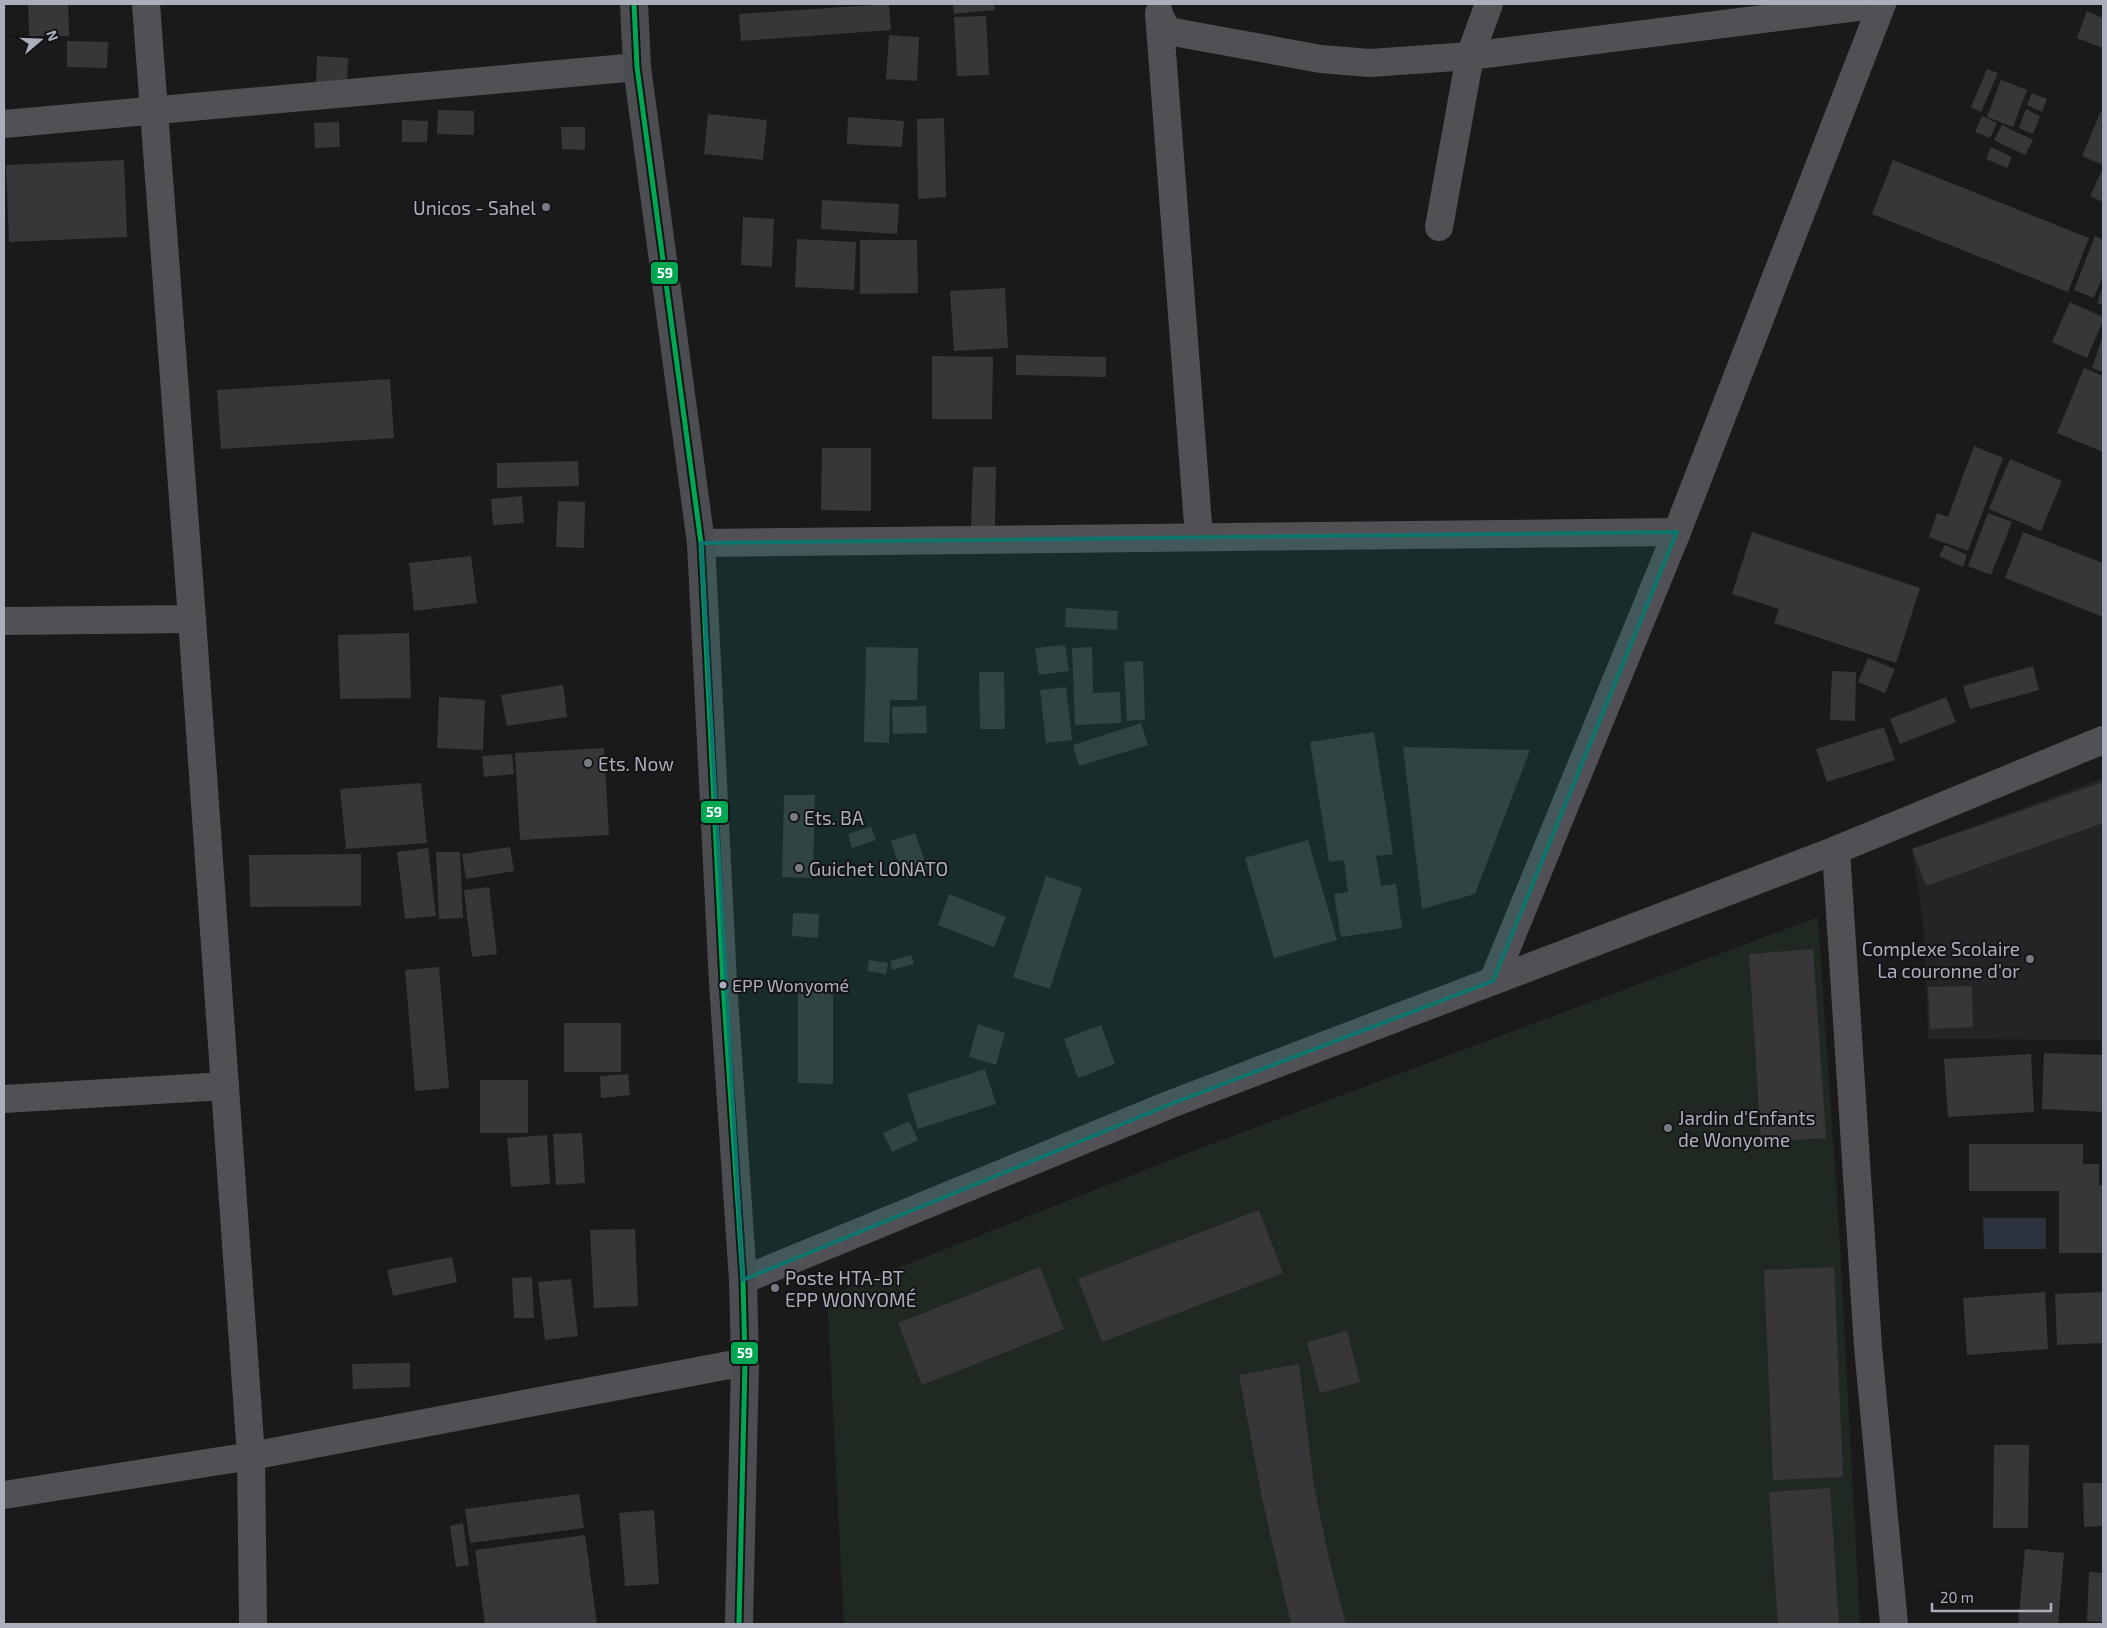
<svg xmlns="http://www.w3.org/2000/svg" width="2107" height="1628" viewBox="0 0 2107 1628" font-family="'Exo 2',sans-serif">
	<style>
		.built { fill: #242427 }
		.green { fill: #202822 }
		.water { fill: #2c333e }
		.building { fill: #373739 }
		.lines { fill: none; stroke-linecap: round; stroke-linejoin: round }
		.minor { stroke: #505055; stroke-width: 28 }
		.major { stroke: #4c4d51; stroke-width: 28 }
		.bus-1-casing { stroke: #141417; stroke-width: 9 }
		.bus-1 { stroke: #00a651; stroke-width: 5 }
		.marked { fill: #0f766e; fill-opacity: 0.2; stroke: #0f766e; stroke-width: 4; stroke-linejoin: round }
		.poi-dot { fill: #787a84; stroke: #141417; stroke-width: 2 }
		.bus-dot { fill: #abaebc; stroke: #141417; stroke-width: 2 }
		.labels { text-anchor: middle; dominant-baseline: central; stroke-width: 4; stroke-linejoin: round; paint-order: stroke }
		.bus-label { font-size: 18px; fill: #abaebc; stroke: #141417; text-anchor: start }
		.poi-label { font-size: 19px; fill: #abaebc; stroke: #141417; text-anchor: start }
		.line-badge { stroke: #141417; stroke-width: 2 }
		.badge-label { font-size: 14px; text-anchor: middle; font-weight: bold; fill: #fff }
	</style>
	<rect width="100%" height="100%" fill="#1a1a1b"/>
	<path class="built" d="M2103,778V1040L1928,1039L1924,930L1912,849Z"/>
	<path class="green" d="M1818,917L1839,1228L1860,1624H844L827,1296L1198,1149Z"/>
	<path class="water" d="M1983,1218H2046V1249H1984Z"/>
	<g class="building">
		<path d="M28,4H68L69,36H29Z"/>
		<path d="M889,4L891,30L741,41L739,14Z"/>
		<path d="M953,4H994L995,10L954,14Z"/>
		<path d="M2087,11L2103,18V48L2077,38Z"/>
		<path d="M986,16L989,75L957,76L954,17Z"/>
		<path d="M889,35L919,37L917,81L886,79Z"/>
		<path d="M67,41L108,42L107,68L67,67Z"/>
		<path d="M317,56L348,58L347,85L316,83Z"/>
		<path d="M1987,69L1998,73L1981,112L1971,107Z"/>
		<path d="M2001,80L2027,90L2013,127L1987,117Z"/>
		<path d="M2032,93L2047,99L2042,112L2027,105Z"/>
		<path d="M2026,109L2040,116L2033,134L2019,128Z"/>
		<path d="M438,110L474,111V135L437,134Z"/>
		<path d="M2101,111L2103,112V165L2082,156Z"/>
		<path d="M708,114L767,120L763,160L704,154Z"/>
		<path d="M1982,116L1997,123L1990,138L1975,132Z"/>
		<path d="M848,117L904,121L902,147L847,144Z"/>
		<path d="M944,118L946,197L918,199L917,119Z"/>
		<path d="M402,120L428,121L427,142H402Z"/>
		<path d="M339,122L340,147L315,148L314,123Z"/>
		<path d="M2002,125L2033,140L2025,155L1994,140Z"/>
		<path d="M561,127H585V150L562,149Z"/>
		<path d="M1991,147L2012,157L2007,168L1986,159Z"/>
		<path d="M124,160L127,237L9,242L6,165Z"/>
		<path d="M1893,160L2089,238L2068,292L1872,214Z"/>
		<path d="M2103,168V202L2090,196Z"/>
		<path d="M822,200L899,204L897,234L821,229Z"/>
		<path d="M743,217L774,219L772,267L741,265Z"/>
		<path d="M2095,236L2103,240V275L2094,298L2074,290Z"/>
		<path d="M797,239L856,242L854,290L795,287Z"/>
		<path d="M860,240H917L918,293L860,294Z"/>
		<path d="M2103,286V305L2097,303Z"/>
		<path d="M1005,288L1008,348L954,351L950,291Z"/>
		<path d="M2070,302L2103,317V321L2087,358L2052,342Z"/>
		<path d="M2103,335V372L2092,368Z"/>
		<path d="M1016,355L1106,357V377L1016,375Z"/>
		<path d="M932,356L993,357L992,419H932Z"/>
		<path d="M2084,368L2103,376V452L2057,433Z"/>
		<path d="M390,379L394,438L221,449L217,390Z"/>
		<path d="M1974,446L2003,458L1968,551L1929,537L1937,513L1948,517Z"/>
		<path d="M822,448H871V511L821,510Z"/>
		<path d="M2010,459L2062,481L2041,531L1989,509Z"/>
		<path d="M578,461L579,486L497,488V463Z"/>
		<path d="M973,467H996L995,528L971,527Z"/>
		<path d="M522,496L524,523L493,525L491,499Z"/>
		<path d="M558,501L585,502L584,548L556,547Z"/>
		<path d="M1988,513L2012,522L1991,575L1968,566Z"/>
		<path d="M1752,532L1920,588L1896,663L1774,623L1779,609L1732,594Z"/>
		<path d="M2023,532L2103,563V617L2005,578Z"/>
		<path d="M1945,545L1967,555L1963,567L1939,556Z"/>
		<path d="M471,556L477,603L414,611L409,563Z"/>
		<path d="M1066,608L1118,611L1117,630L1065,627Z"/>
		<path d="M409,633L411,698L340,699L338,635Z"/>
		<path d="M1065,645L1069,671L1039,675L1035,648Z"/>
		<path d="M866,647L918,648L917,700H890L889,743L864,742Z"/>
		<path d="M1092,647L1093,693L1120,692L1121,723L1075,725L1072,648Z"/>
		<path d="M1868,658L1895,669L1885,693L1858,682Z"/>
		<path d="M1143,661L1145,720L1127,721L1124,662Z"/>
		<path d="M2033,666L2039,690L1970,709L1963,686Z"/>
		<path d="M1832,671L1856,672L1855,721L1830,720Z"/>
		<path d="M979,672H1004L1005,729H980Z"/>
		<path d="M563,685L567,717L507,726L501,695Z"/>
		<path d="M1066,687L1072,740L1046,743L1040,690Z"/>
		<path d="M439,697L485,700L483,750L437,748Z"/>
		<path d="M1946,697L1956,722L1900,744L1890,719Z"/>
		<path d="M926,706L927,733L893,734L892,707Z"/>
		<path d="M1141,723L1148,745L1079,766L1073,745Z"/>
		<path d="M1884,727L1895,760L1827,782L1816,749Z"/>
		<path d="M1374,732L1393,854L1376,856L1381,886L1396,884L1402,928L1341,937L1334,894L1348,892L1344,860L1329,862L1310,742Z"/>
		<path d="M1403,747L1530,750L1475,894L1422,909Z"/>
		<path d="M604,748L609,835L520,840L515,753Z"/>
		<path d="M512,754L514,774L484,777L482,756Z"/>
		<path d="M2103,782V823L1926,886L1912,849Z"/>
		<path d="M421,783L427,843L346,849L340,789Z"/>
		<path d="M784,795H815L813,878L782,877Z"/>
		<path d="M871,826L876,840L852,848L848,834Z"/>
		<path d="M915,833L928,870L903,878L891,841Z"/>
		<path d="M1308,840L1337,940L1274,958L1245,858Z"/>
		<path d="M510,847L514,871L466,879L462,854Z"/>
		<path d="M428,848L436,916L405,919L397,852Z"/>
		<path d="M436,852H460L463,918L439,919Z"/>
		<path d="M361,854V906L250,907L249,855Z"/>
		<path d="M1046,876L1082,888L1050,989L1013,977Z"/>
		<path d="M489,887L497,954L472,957L464,890Z"/>
		<path d="M949,894L1006,917L994,947L938,925Z"/>
		<path d="M793,913L819,914L818,938L792,936Z"/>
		<path d="M1813,949L1826,1138L1761,1142L1749,954Z"/>
		<path d="M911,955L914,964L892,970L890,961Z"/>
		<path d="M869,960L888,963L886,974L867,971Z"/>
		<path d="M439,967L449,1088L415,1091L405,970Z"/>
		<path d="M798,986H833V1084L798,1083Z"/>
		<path d="M1972,986L1973,1027L1930,1029L1928,987Z"/>
		<rect x="564" y="1023" width="57" height="49"/>
		<path d="M978,1024L1005,1033L996,1065L969,1057Z"/>
		<path d="M1101,1025L1115,1064L1078,1078L1064,1039Z"/>
		<path d="M2044,1053L2103,1055V1112L2042,1109Z"/>
		<path d="M2031,1054L2034,1112L1948,1117L1944,1059Z"/>
		<path d="M985,1069L996,1104L918,1129L907,1094Z"/>
		<path d="M628,1074L630,1095L601,1098L600,1076Z"/>
		<rect x="480" y="1080" width="48" height="53"/>
		<path d="M909,1121L918,1140L892,1152L883,1133Z"/>
		<path d="M582,1133L585,1183L556,1185L553,1134Z"/>
		<path d="M547,1135L550,1184L511,1187L507,1138Z"/>
		<path d="M1969,1144H2083V1164H2099V1185H2103V1253H2059V1191H1969Z"/>
		<path d="M1259,1210L1283,1273L1102,1342L1078,1279Z"/>
		<path d="M635,1229L638,1306L594,1308L590,1230Z"/>
		<path d="M452,1257L457,1282L393,1296L387,1270Z"/>
		<path d="M1040,1267L1064,1329L922,1385L898,1323Z"/>
		<path d="M1834,1267L1843,1477L1773,1480L1764,1270Z"/>
		<path d="M532,1277L534,1318H514L512,1278Z"/>
		<path d="M571,1279L578,1336L545,1340L538,1282Z"/>
		<path d="M2045,1292L2048,1349L1967,1355L1963,1298Z"/>
		<path d="M2103,1292V1343L2057,1345L2055,1294Z"/>
		<path d="M1347,1331L1360,1382L1320,1393L1307,1342Z"/>
		<path d="M410,1363V1387L353,1389L352,1364Z"/>
		<path d="M1299,1364L1314,1486L1329,1559L1346,1624H1291L1262,1498L1239,1375Z"/>
		<path d="M1994,1445H2029L2028,1528H1993Z"/>
		<path d="M2083,1483H2103V1526L2084,1527Z"/>
		<path d="M1830,1488L1839,1624H1778L1769,1492Z"/>
		<path d="M579,1494L584,1528L470,1543L465,1509Z"/>
		<path d="M654,1510L659,1584L625,1586L619,1513Z"/>
		<path d="M463,1523L469,1565L456,1567L450,1526Z"/>
		<path d="M585,1535L597,1624H485L475,1550Z"/>
		<path d="M2025,1549L2064,1553L2058,1624H2018Z"/>
		<path d="M2089,1572L2103,1573V1622L2087,1621Z"/>
	</g>
	<g class="lines">
		<g class="minor">
			<path d="M146,4L192,619L251,1456L253,1624"/>
			<path d="M1159,13L1199,537"/>
			<path d="M1159,15L1168,31L1321,59L1370,63L1470,56L1881,4"/>
			<path d="M4,124L637,67"/>
			<path d="M1439,227L1470,56L1489,4"/>
			<path d="M701,543L1677,532"/>
			<path d="M4,621L192,619"/>
			<path d="M1836,850L1868,1347L1894,1624"/>
			<path d="M1493,981L1677,532L1882,4"/>
			<path d="M4,1099L225,1086"/>
			<path d="M743,1280L1171,1104L1836,850L2103,740"/>
			<path d="M4,1495L251,1456L745,1362"/>
		</g>
		<path class="major" d="M634,4L637,67L701,543L723,983L743,1280L745,1362L739,1624"/>
		<defs>
			<path id="bus-1" d="M634,4L637,67L701,543L723,983L743,1280L745,1362L739,1624"/>
		</defs>
		<use href="#bus-1" class="bus-1-casing"/>
		<use href="#bus-1" class="bus-1"/>
	</g>
	<path class="marked" d="M1677,532L1493,981L1171,1104L743,1280L701,543Z"/>
	<g class="poi-dot">
		<circle cx="546" cy="207" r="5"/>
		<circle cx="588" cy="763" r="5"/>
		<circle cx="794" cy="817" r="5"/>
		<circle cx="799" cy="868" r="5"/>
		<circle cx="2030" cy="959" r="5"/>
		<circle cx="1668" cy="1128" r="5"/>
		<circle cx="775" cy="1288" r="5"/>
	</g>
	<circle class="bus-dot" cx="723" cy="985" r="4.5"/>
	<g class="labels">
		<g class="bus-label">
			<text x="732" y="985">EPP Wonyomé</text>
		</g>
		<g class="poi-label">
			<text x="536" y="207" text-anchor="end">Unicos - Sahel</text>
			<text x="598" y="763">Ets. Now</text>
			<text x="804" y="817">Ets. BA</text>
			<text x="809" y="868">Guichet LONATO</text>
			<text x="2020" y="948" text-anchor="end">Complexe Scolaire<tspan x="2020" dy="22">La couronne d'or</tspan></text>
			<text x="1678" y="1117">Jardin d'Enfants<tspan x="1678" dy="22">de Wonyome</tspan></text>
			<text x="785" y="1277">Poste HTA-BT<tspan x="785" dy="22">EPP WONYOMÉ</tspan></text>
		</g>
	</g>
	<g class="line-badge">
		<rect x="650" y="261" width="29" height="24" rx="5" fill="#00a651"/>
		<rect x="700" y="800" width="29" height="24" rx="5" fill="#00a651"/>
		<rect x="730" y="1341" width="29" height="24" rx="5" fill="#00a651"/>
	</g>
	<g class="badge-label">
		<text x="665" y="278">59</text>
		<text x="714" y="817">59</text>
		<text x="745" y="1358">59</text>
	</g>
	<rect width="2107" height="1628" fill="none" stroke="#abaebc" stroke-width="10"/>
	<g transform="translate(40 40) rotate(71)" stroke="#141417" stroke-width="4" paint-order="stroke">
	<path d="M0-4L9 19L0 12L-9 19Z" fill="#abaebc"/>
	<text y="-8" font-size="14" font-weight="bold" text-anchor="middle" fill="#abaebc">N</text>
	</g>
	<path d="M1932 1603v8h119v-8" fill="none" stroke="#abaebc" stroke-width="2.5"/>
	<text x="1940" y="1603" font-size="15" fill="#abaebc" stroke="#141417" stroke-width="4" paint-order="stroke">20 m</text>
</svg>
